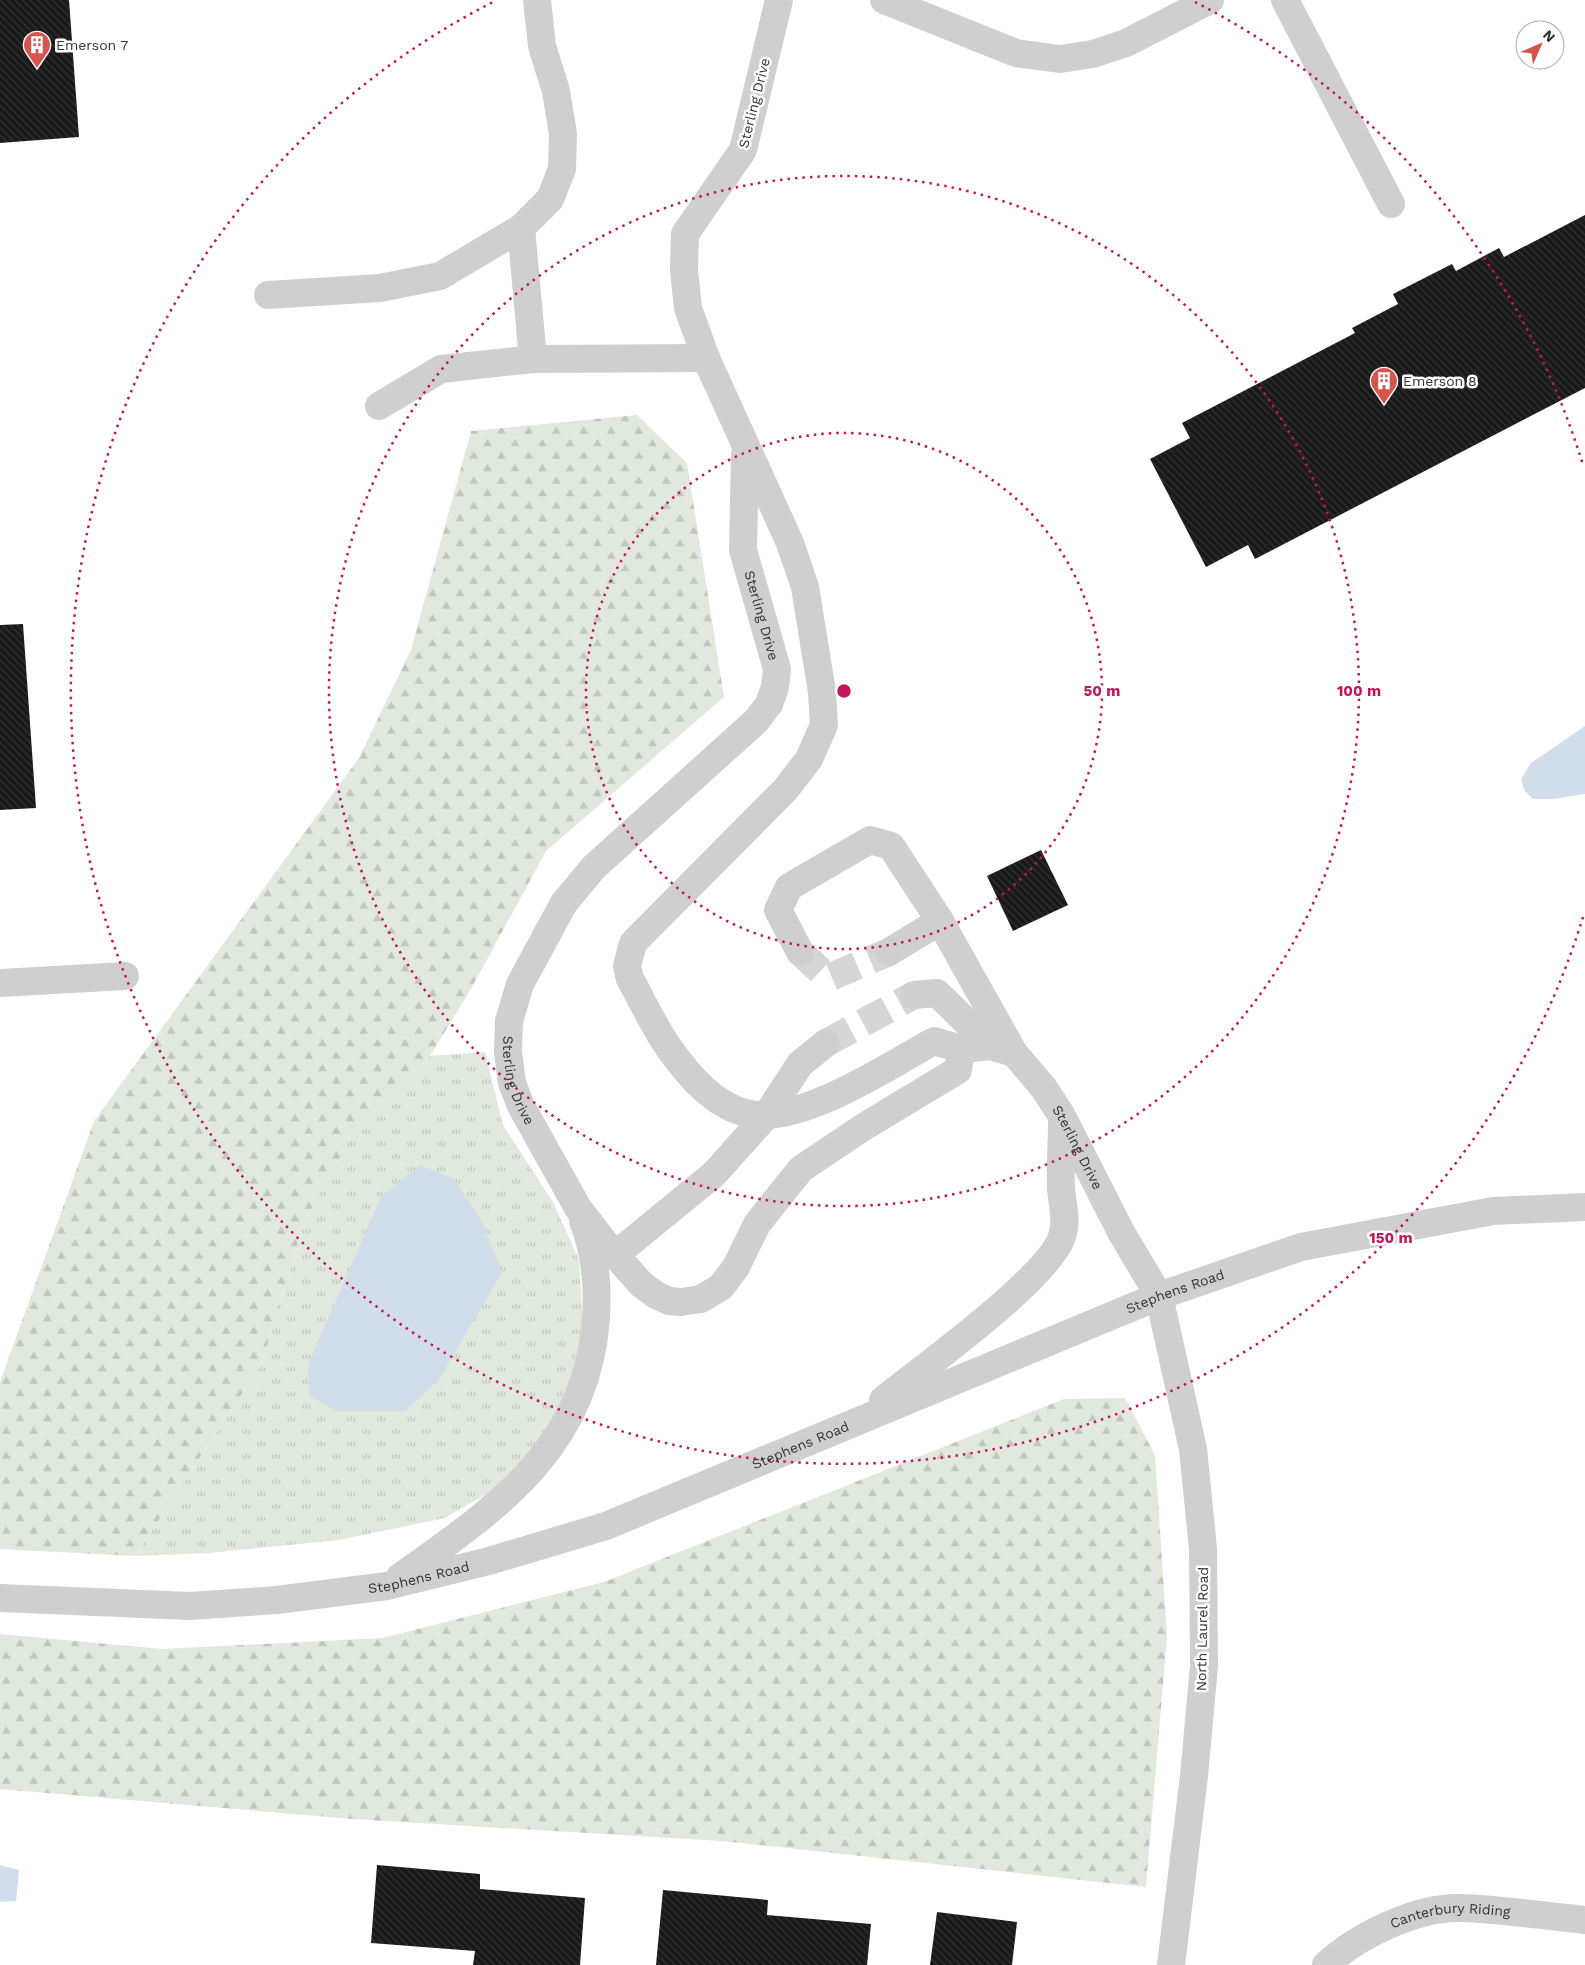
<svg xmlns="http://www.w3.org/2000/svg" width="1585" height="1965" viewBox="0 0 1585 1965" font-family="'Work Sans',sans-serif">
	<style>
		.grass { fill: url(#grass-tufts) }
		.forest { fill: url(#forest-firs) }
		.water { fill: #d1ddea }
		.building { fill: url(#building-back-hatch) }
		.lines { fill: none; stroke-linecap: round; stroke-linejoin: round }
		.minor-tunnel { stroke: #d6d6d6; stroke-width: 28; stroke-dasharray: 28 14; stroke-linecap: butt }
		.minor { stroke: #cfcfcf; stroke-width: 28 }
		.ring { fill: none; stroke: #c2185b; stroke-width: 2.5; stroke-dasharray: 2.5 5 }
		.labels { text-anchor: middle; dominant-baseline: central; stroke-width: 5; stroke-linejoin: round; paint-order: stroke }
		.poi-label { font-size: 14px; fill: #323232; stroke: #fff; text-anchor: start }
		.street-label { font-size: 14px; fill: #323232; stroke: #fff }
		.centre { fill: #c2185b; stroke: #fff; stroke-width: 2.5 }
		.ring-label { font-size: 15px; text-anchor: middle; font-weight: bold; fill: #c2185b; stroke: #fff; stroke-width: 5; stroke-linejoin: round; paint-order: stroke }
	</style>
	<defs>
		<pattern id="grass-tufts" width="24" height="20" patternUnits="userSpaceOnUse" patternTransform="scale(1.25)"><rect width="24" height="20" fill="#e1e8dd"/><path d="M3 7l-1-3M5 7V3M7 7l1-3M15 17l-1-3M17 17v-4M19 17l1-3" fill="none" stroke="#c2c7be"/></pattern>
		<pattern id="forest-firs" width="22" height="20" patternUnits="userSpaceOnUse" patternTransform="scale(1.25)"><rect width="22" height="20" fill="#e1e8dd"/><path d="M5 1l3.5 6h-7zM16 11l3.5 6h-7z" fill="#c2c7be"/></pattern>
		<pattern id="building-back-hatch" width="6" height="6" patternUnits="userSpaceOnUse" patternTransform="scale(1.25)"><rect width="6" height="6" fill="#191919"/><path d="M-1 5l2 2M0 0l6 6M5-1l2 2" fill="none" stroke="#323232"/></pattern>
	</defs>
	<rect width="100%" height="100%" fill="#fff"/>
	<path class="grass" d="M485,1052L503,1125L553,1202L579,1260L583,1323L570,1387L541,1440L492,1491L445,1518L339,1540L209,1553L135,1556L262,1363L305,1221L351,1135L430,1056Z"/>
	<g class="forest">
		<path d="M637,415L687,463L724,697L546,851L471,989L430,1056L351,1135L305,1221L262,1363L135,1556L0,1549V1382L94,1121L359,758L411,650L471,431Z"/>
		<path d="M1125,1398L1155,1455L1167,1636L1146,1887L722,1841L352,1819L0,1789V1634L162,1649L382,1638L604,1582L1064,1399Z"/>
	</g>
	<g class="water">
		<path d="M1585,726V794L1554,799H1533L1524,790L1521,779L1531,763Z"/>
		<path d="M420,1165L454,1179L481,1220L502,1272L438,1381L405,1411H337L309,1395L308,1365L381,1197Z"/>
		<path d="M0,1865L19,1870L16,1901L0,1902Z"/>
	</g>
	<g class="building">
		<path d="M0,0H69L79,137L0,143Z"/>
		<path d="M1585,215V388L1255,559L1248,545L1206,567L1150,459L1190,438L1182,423L1355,333L1352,328L1398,304L1393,294L1452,264L1456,271L1499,248L1504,257Z"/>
		<path d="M23,624L36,808L0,810V625Z"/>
		<path d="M1041,850L1068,905L1013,931L987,876Z"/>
		<path d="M377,1865L480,1874V1889L585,1898L580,1965H473L475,1951L371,1943Z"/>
		<path d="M663,1890L768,1900L767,1915L871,1924L867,1965H656Z"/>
		<path d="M937,1912L1017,1922L1012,1965H930Z"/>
	</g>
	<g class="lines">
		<g class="minor-tunnel">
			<path d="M800,952L828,978L889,952"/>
			<path d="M826,1043L914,995"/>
		</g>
		<g class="minor">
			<path id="s1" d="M779,0L743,150L685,234L684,271L688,308L706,358L790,543L805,587L822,692L824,725L809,759L785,790L633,943L627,966L630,979C643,1002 655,1029 671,1051C690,1077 714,1105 746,1113C798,1127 888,1066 934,1041L961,1049L991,1046L1014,1053L1043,1087L1062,1116L1121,1232L1159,1296L1193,1449L1203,1549L1204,1666L1194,1776L1171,1965"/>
			<path d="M884,0L1016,53L1060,59L1093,54L1126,43L1210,0"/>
			<path d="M1285,0L1391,204"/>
			<path d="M521,228L533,359"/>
			<path d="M268,295L380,288L440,276L521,228L550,199L562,169L563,134L556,91L542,46L537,0"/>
			<path d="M379,406L441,369L533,359L706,358"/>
			<path id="s2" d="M745,454L743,550L777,669L775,687L769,704L756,721L594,867L564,903L520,984L509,1021L508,1052L512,1083L521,1106L578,1208L605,1243L641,1284L656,1295L669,1301L681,1302L701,1299L721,1287L736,1267L757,1224L801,1169L862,1128L958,1070L961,1049"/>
			<path d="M940,921L1014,1053"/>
			<path d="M800,952L778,910L789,887L870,840L891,846L940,921L889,952"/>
			<path d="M0,983L125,976"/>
			<path d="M914,995L937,993L991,1046"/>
			<path d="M615,1255L714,1174L766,1116L800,1064L826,1043"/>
			<path d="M883,1400C920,1370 1055,1274 1063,1233C1067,1218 1062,1204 1061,1188C1060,1166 1062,1144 1062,1123"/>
			<path d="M400,1577C497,1508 587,1448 596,1318C598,1286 595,1251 583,1221"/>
			<path id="s3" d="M0,1598L190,1606L277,1600L387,1586L489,1561L606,1526L1159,1296L1301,1247L1493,1211L1585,1207"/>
			<path id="s4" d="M1326,1965C1357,1936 1416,1907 1460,1908C1501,1909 1544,1916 1585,1920"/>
		</g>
	</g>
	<g class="ring">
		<circle cx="844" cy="691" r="258"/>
		<circle cx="844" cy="691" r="515"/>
		<path d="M1583 917A773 773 0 1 1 493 2M1195 2A773 773 0 0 1 1583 465"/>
	</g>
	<defs>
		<symbol id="building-pin" viewBox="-11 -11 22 30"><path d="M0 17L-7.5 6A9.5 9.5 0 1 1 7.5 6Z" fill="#d3554b" stroke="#fff"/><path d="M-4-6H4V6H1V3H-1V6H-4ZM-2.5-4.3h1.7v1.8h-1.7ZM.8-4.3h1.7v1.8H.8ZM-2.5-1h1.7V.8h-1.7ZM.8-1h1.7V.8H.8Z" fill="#fff"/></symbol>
	</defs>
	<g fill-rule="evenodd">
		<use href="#building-pin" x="21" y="29" width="32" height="43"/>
		<use href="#building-pin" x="1368" y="365" width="32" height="43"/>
	</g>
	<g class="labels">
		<g class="poi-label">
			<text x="56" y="45">Emerson 7</text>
			<text x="1403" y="381">Emerson 8</text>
		</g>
		<g class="street-label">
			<text transform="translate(754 103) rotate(-76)">Sterling Drive</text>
			<text stroke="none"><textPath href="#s2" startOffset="164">Sterling Drive</textPath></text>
			<text stroke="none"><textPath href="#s2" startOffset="734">Sterling Drive</textPath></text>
			<text stroke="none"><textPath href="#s1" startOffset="1686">Sterling Drive</textPath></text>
			<text stroke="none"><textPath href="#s3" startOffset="1231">Stephens Road</textPath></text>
			<text stroke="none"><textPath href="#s3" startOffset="826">Stephens Road</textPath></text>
			<text stroke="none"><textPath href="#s3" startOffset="421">Stephens Road</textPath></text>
			<text transform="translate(1202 1629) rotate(-89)">North Laurel Road</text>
			<text stroke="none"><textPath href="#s4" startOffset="138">Canterbury Riding</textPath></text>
		</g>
	</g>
	<circle cx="844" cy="691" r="8" class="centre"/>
	<g class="ring-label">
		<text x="1102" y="696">50 m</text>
		<text x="1359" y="696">100 m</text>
		<text x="1391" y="1243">150 m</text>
	</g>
	<g transform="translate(1540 45) rotate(45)"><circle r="24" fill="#ffffff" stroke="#adadad"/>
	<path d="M0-4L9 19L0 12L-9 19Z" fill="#d3554b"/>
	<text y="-8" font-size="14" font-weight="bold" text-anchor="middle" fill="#323232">N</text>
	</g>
</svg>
